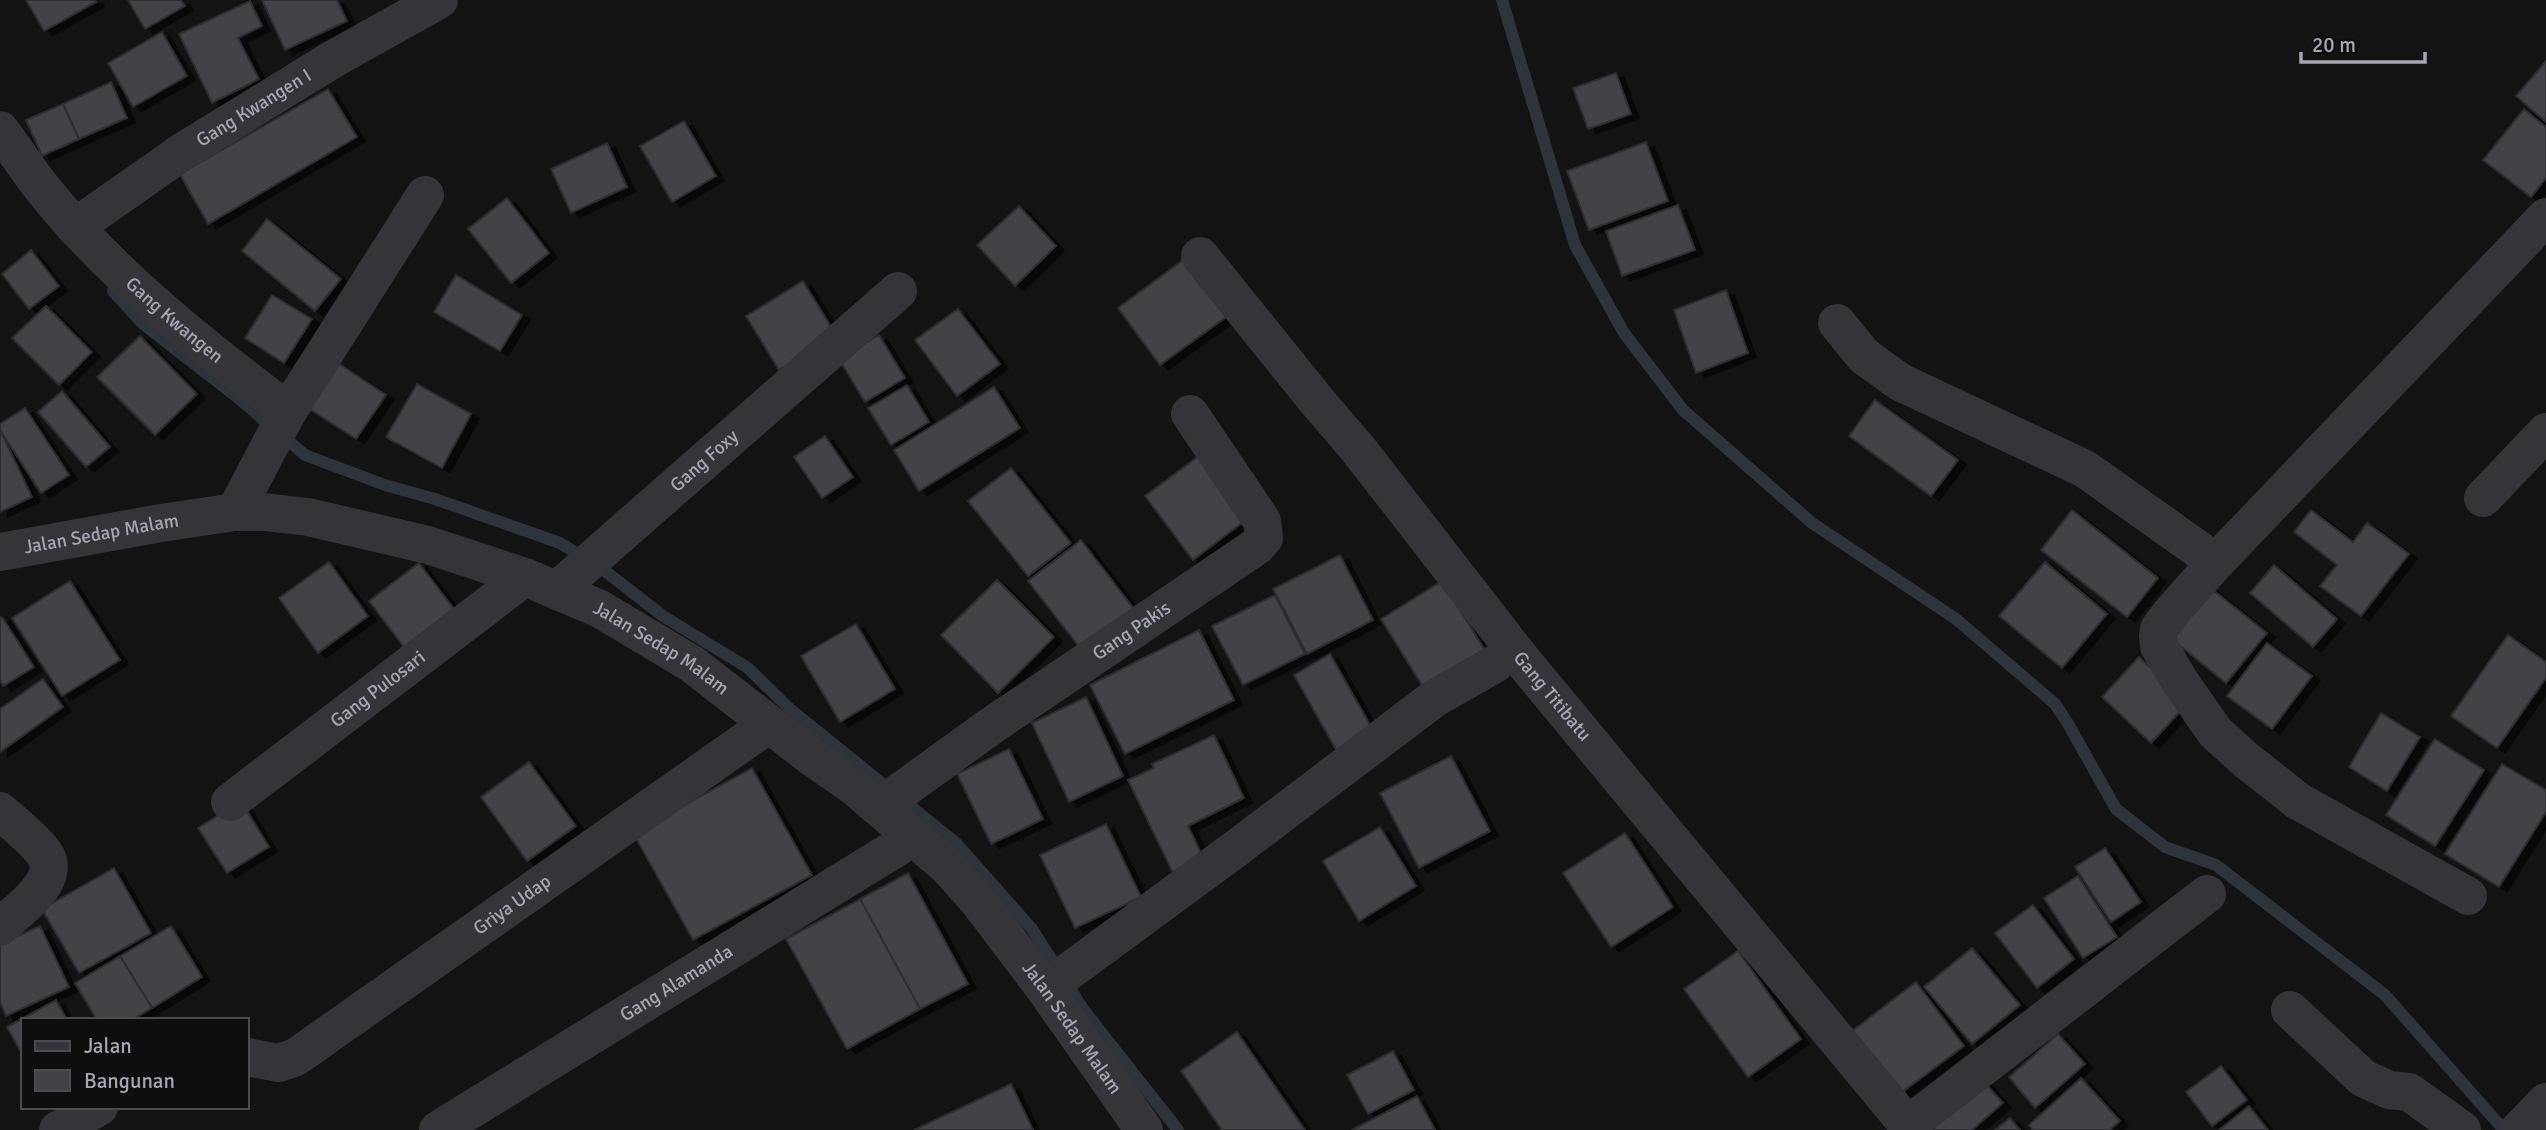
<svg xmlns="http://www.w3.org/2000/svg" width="2546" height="1130" viewBox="0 0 2546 1130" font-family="Signika,sans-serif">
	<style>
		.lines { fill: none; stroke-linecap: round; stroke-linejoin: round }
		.stream { stroke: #2d343c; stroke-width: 12 }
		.building { fill: #424347; stroke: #2d2d30; stroke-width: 2; filter: url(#shadow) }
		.minor { stroke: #343439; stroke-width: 38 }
		.labels { text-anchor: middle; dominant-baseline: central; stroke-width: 7; stroke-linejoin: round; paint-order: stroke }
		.street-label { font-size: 19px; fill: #a5a8b4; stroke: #0e0e0f }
	</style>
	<defs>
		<filter id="shadow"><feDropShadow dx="8" dy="4.5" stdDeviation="0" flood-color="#0009"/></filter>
	</defs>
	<rect width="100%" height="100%" fill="#131314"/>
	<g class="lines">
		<g class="stream">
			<path d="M1502,0L1575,245L1624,333L1683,410L1812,523L1956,619L2040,691L2055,704L2067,722L2116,809L2165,847L2216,865L2385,995L2504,1130"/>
			<path d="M113,291L142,323L237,397L305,455L385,485L435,499L560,543L605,571L663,616L748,668L791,710L956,843L1032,929L1083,1009L1178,1130"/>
		</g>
	</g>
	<g class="building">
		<path d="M26,0H95L96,2L44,31Z"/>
		<path d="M128,0H181L185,6L145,29Z"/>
		<path d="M262,0H337L347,21L285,50Z"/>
		<path d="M250,1L262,26L238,38L259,79L212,103L179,34Z"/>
		<path d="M162,32L187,76L133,107L108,63Z"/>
		<path d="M2546,61V122L2516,96Z"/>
		<path d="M1616,73L1631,114L1588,129L1573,88Z"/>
		<path d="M111,82L127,118L79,139L63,104Z"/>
		<path d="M328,89L357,137L208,224L180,174Z"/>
		<path d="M63,104L79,139L42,156L26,120Z"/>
		<path d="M2524,109L2546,127V178L2531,197L2483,160Z"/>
		<path d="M684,121L716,176L672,202L640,146Z"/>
		<path d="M1646,142L1668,201L1589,230L1567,171Z"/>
		<path d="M607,143L627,187L571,213L551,169Z"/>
		<path d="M507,198L549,253L511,283L468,229Z"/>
		<path d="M1678,205L1695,250L1622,276L1606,231Z"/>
		<path d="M1019,206L1056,246L1015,286L977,245Z"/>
		<path d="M267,219L341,279L315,311L242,251Z"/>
		<path d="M31,250L59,286L29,309L2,274Z"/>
		<path d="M1186,258L1229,315L1160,365L1118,308Z"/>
		<path d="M456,275L522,315L500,351L434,312Z"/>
		<path d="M803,281L836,335L779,370L746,316Z"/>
		<path d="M1726,290L1748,353L1696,373L1674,310Z"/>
		<path d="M272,295L312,319L284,363L245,338Z"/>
		<path d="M46,306L92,352L59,385L12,338Z"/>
		<path d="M958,309L1000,364L957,396L915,340Z"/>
		<path d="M879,335L905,378L865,402L839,359Z"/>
		<path d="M140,336L197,394L155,435L97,377Z"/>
		<path d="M338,363L386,395L356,439L308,408Z"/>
		<path d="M417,384L471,414L442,468L386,437Z"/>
		<path d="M907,385L929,422L891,445L868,408Z"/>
		<path d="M994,387L1020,428L919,491L894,450Z"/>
		<path d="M62,391L110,447L86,467L38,412Z"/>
		<path d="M1875,400L1958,460L1931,496L1849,436Z"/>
		<path d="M25,408L69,475L41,493L0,430V424Z"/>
		<path d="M1,432L32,497L0,512V433Z"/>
		<path d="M825,436L853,477L822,498L794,457Z"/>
		<path d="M1199,456L1247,519L1193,560L1145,496Z"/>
		<path d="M1011,468L1071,543L1028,576L968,501Z"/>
		<path d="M2072,510L2158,578L2127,617L2041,550Z"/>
		<path d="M2311,510L2353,542L2367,523L2409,554L2361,616L2320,586L2337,565L2294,532Z"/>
		<path d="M1081,540L1134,609L1081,649L1028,581Z"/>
		<path d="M1340,555L1373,620L1307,654L1273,589Z"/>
		<path d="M329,562L368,616L318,653L279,598Z"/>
		<path d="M2045,562L2107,614L2062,668L1999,616Z"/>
		<path d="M419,563L454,609L404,647L369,601Z"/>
		<path d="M2274,565L2337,619L2313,647L2250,593Z"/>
		<path d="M997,580L1054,637L998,693L941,635Z"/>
		<path d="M70,581L120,660L62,696L12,618Z"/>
		<path d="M1442,581L1486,652L1425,690L1381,619Z"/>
		<path d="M2208,586L2267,633L2226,683L2167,635Z"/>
		<path d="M1275,595L1305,654L1243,685L1212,626Z"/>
		<path d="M2,617L34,667L3,686L0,680V618Z"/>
		<path d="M856,624L895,689L840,722L801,656Z"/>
		<path d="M1199,630L1234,700L1125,754L1090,685Z"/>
		<path d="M2508,635L2546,662V678L2497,748L2451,716Z"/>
		<path d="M2267,643L2312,676L2272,729L2227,696Z"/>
		<path d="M1330,654L1374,732L1338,753L1294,675Z"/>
		<path d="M2139,657L2188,703L2151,743L2102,697Z"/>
		<path d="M43,679L63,707L0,752V709Z"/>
		<path d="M1086,697L1123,776L1069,802L1032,723Z"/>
		<path d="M2381,713L2420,737L2387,791L2349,767Z"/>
		<path d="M1214,735L1244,798L1188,826L1204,859L1173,873L1128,780L1154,768L1152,764Z"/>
		<path d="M2435,739L2484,770L2435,846L2386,815Z"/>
		<path d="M1009,749L1043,819L991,844L957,774Z"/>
		<path d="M1451,756L1490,831L1419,868L1380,793Z"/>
		<path d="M529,762L576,826L527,861L481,797Z"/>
		<path d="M2502,764L2546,790V812L2499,887L2445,854Z"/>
		<path d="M752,768L812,875L693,940L633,833Z"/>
		<path d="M241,801L269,847L227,873L198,828Z"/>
		<path d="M1106,824L1141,897L1075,928L1040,855Z"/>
		<path d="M1380,827L1416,886L1359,921L1323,861Z"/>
		<path d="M1625,833L1673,907L1611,947L1563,873Z"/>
		<path d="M2105,848L2141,902L2111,922L2075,867Z"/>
		<path d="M114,868L151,933L79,973L42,909Z"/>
		<path d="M908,873L968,984L920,1009L860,899Z"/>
		<path d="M2078,876L2117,937L2083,958L2044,898Z"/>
		<path d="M860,899L920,1009L847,1049L786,939Z"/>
		<path d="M2033,905L2074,959L2037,988L1995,933Z"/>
		<path d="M40,926L69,987L6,1016L0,1002V944Z"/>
		<path d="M171,926L202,977L152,1008L120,956Z"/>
		<path d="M1972,948L2020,1005L1972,1044L1924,987Z"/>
		<path d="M1738,951L1801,1039L1748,1077L1684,989Z"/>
		<path d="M120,956L152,1008L132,1020H97L75,983Z"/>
		<path d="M1916,982L1964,1046L1898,1095L1851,1032Z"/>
		<path d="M56,1000L67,1020H23V1056L7,1027Z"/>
		<path d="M1237,1032L1305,1130H1222L1181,1071Z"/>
		<path d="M2058,1034L2085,1064L2035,1108L2009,1077Z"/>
		<path d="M1393,1051L1414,1090L1368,1114L1347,1075Z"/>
		<path d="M2221,1066L2247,1100L2212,1126L2186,1092Z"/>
		<path d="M1977,1074L2003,1103L1972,1130H1935L1926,1119Z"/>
		<path d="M2081,1078L2120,1121L2110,1130H2033L2029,1125Z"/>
		<path d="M1011,1084L1033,1130H914Z"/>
		<path d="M1417,1096L1435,1130H1352Z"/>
		<path d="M2249,1106L2268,1130H2219Z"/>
		<path d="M2010,1118L2020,1130H1995Z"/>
	</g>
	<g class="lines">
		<g class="minor">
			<path id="s1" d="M0,130C16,151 30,174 47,194C112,275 205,349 288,411"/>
			<path id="s2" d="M75,227L182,152L335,58L439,0"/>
			<path id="s3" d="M1200,256L1316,400L1358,449L1522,660L1912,1130"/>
			<path d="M1837,323L1864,356L1900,382L2085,469L2216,562"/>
			<path d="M2483,498L2546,432"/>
			<path d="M235,512L288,411L425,195"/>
			<path id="s4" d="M0,552L161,523L235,512H265L308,517L428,545L525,577L600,609L692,664L809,755L856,788L947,866L979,902L1045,989L1144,1130"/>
			<path id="s5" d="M557,590L898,291"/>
			<path id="s6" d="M230,802L525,577"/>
			<path id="s7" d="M879,807L991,726L1257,546L1264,538L1262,521L1190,414"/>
			<path d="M0,811C14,824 33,838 44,853C64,880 17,911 0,927"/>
			<path d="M2468,896L2298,801L2246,760L2215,732L2179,680L2159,646L2158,636L2159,629L2170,614L2216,562L2546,217"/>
			<path d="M1045,989L1234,850L1435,698L1495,664"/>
			<path d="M2290,1010L2363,1078L2389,1090L2409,1092L2462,1130"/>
			<path id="s8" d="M247,1057L279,1063L296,1057L769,724"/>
			<path d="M1908,1125L2207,894"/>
			<path d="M58,1130L99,1107"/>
			<path id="s9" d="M438,1130L914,837"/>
			<path d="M2519,1130L2546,1102"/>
		</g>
	</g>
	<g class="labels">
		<g class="street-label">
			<text stroke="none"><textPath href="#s2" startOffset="215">Gang Kwangen I</textPath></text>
			<text stroke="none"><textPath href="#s1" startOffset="259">Gang Kwangen</textPath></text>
			<text stroke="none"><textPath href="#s5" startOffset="196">Gang Foxy</textPath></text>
			<text stroke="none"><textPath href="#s4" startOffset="103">Jalan Sedap Malam</textPath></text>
			<text stroke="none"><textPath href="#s7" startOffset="308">Gang Pakis</textPath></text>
			<text stroke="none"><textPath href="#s4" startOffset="691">Jalan Sedap Malam</textPath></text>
			<text stroke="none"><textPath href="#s6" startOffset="186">Gang Pulosari</textPath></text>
			<text stroke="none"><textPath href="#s3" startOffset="564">Gang Titibatu</textPath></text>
			<text stroke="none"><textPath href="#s8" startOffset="315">Griya Udap</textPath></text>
			<text stroke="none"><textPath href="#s9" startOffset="280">Gang Alamanda</textPath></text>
			<text stroke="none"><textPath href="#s4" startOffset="1256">Jalan Sedap Malam</textPath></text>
		</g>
	</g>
	<rect x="21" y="1018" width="228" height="91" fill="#0e0e0f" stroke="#4a4c51" stroke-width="2"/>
	<rect x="35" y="1041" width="35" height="10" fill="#343439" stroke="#4a4c51" stroke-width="2"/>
	<text x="84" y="1053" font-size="21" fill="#a5a8b4">Jalan</text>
	<rect x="35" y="1070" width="35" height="21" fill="#424347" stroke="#4a4c51" stroke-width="2"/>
	<text x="84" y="1088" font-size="21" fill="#a5a8b4">Bangunan</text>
	<path d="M2301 52v10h124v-10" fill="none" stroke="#a5a8b4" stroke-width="3.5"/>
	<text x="2312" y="52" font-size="21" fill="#a5a8b4" stroke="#0e0e0f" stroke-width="5" paint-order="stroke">20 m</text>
</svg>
